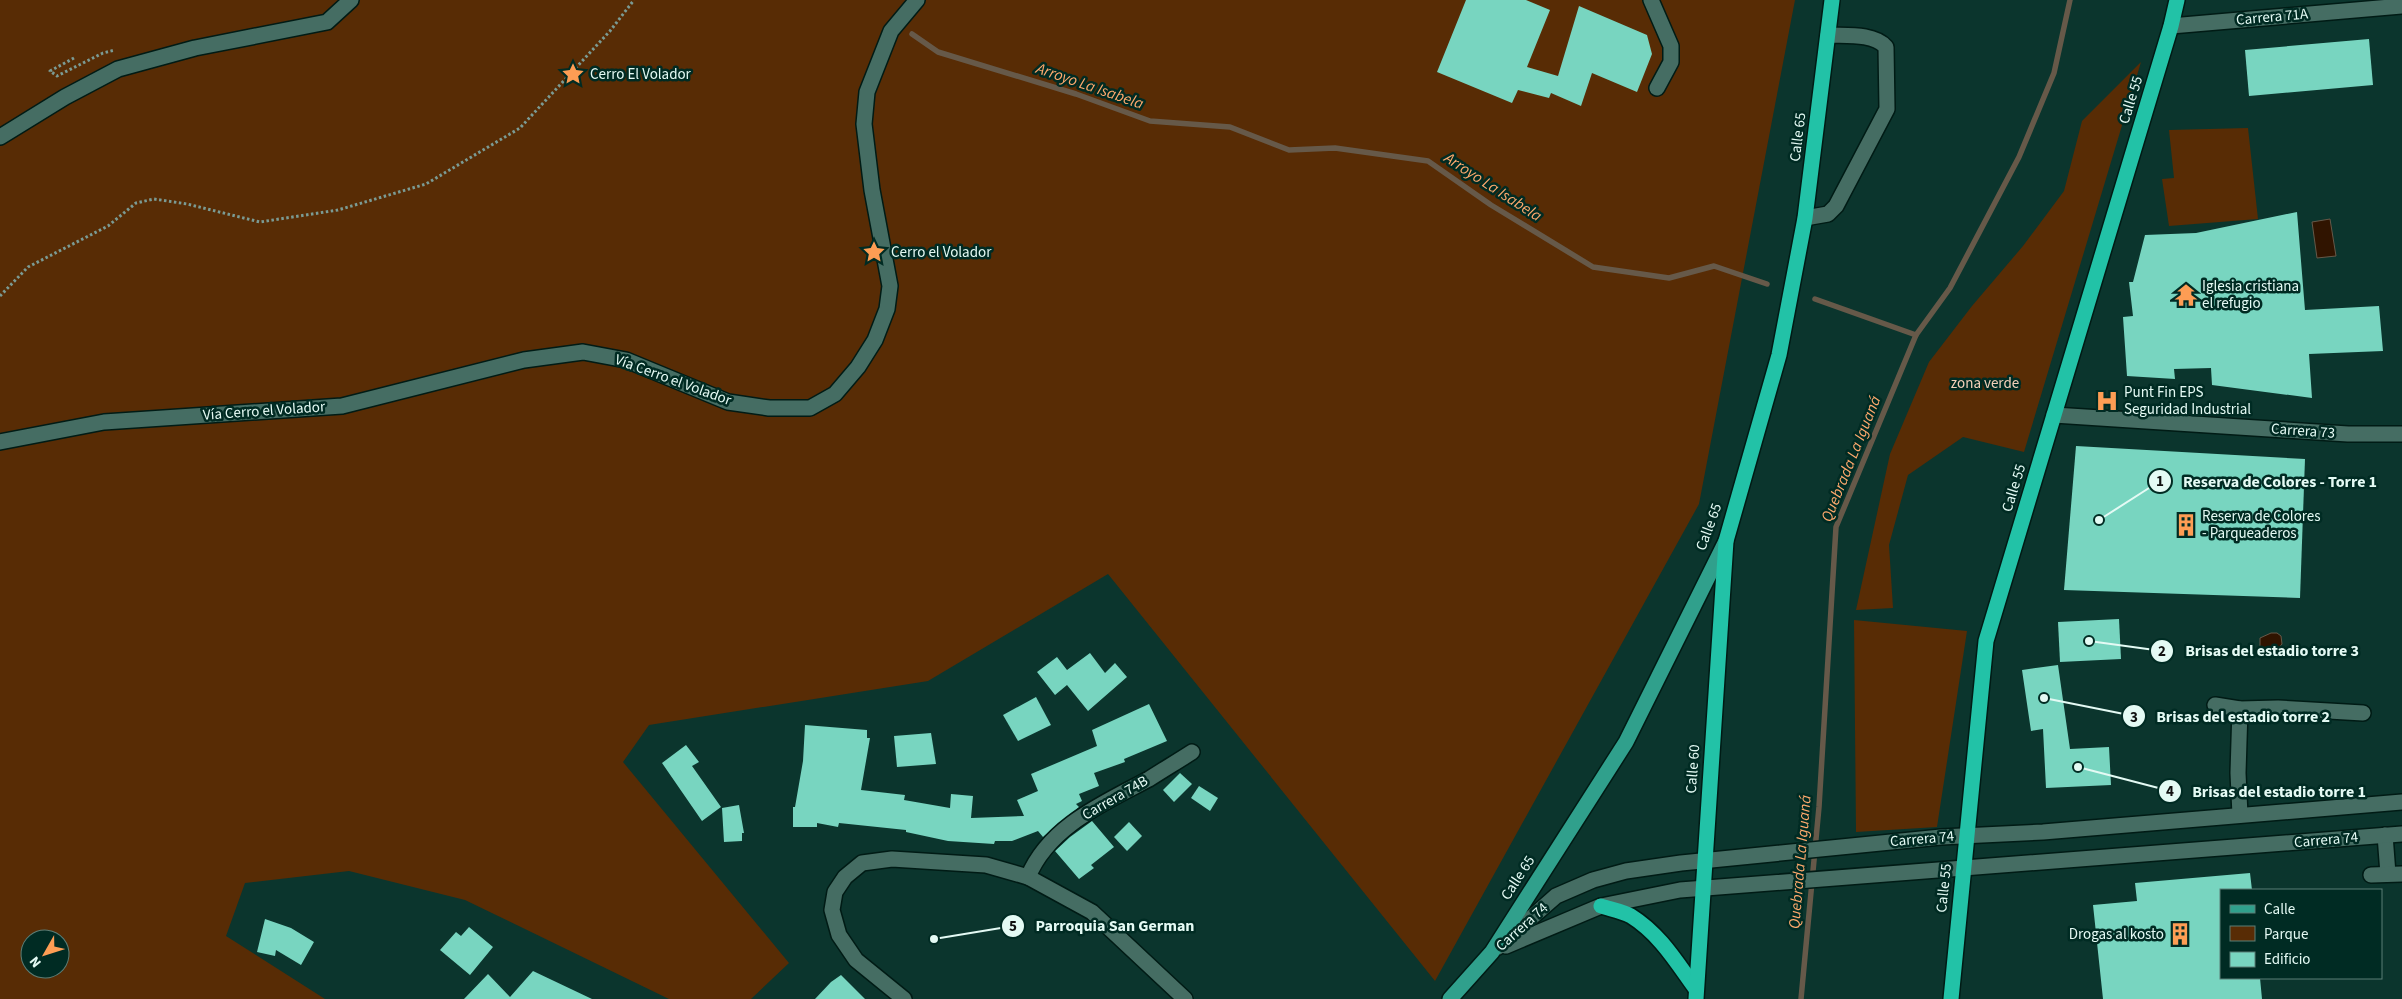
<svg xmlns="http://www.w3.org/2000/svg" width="2402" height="999" viewBox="0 0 2402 999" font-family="'Source Sans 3',sans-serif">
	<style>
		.green { fill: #582c05; fill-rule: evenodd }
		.water { fill: #301400; stroke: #665949 }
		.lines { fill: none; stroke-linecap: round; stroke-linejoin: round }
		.stream { stroke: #665949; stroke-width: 5.5 }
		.building { fill: #78d5c0 }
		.minor-casing { stroke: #001b15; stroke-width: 18 }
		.major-casing { stroke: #001b15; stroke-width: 18 }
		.highway-casing { stroke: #001b15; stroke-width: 18 }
		.path { stroke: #7b9b94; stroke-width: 3; stroke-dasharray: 2.5 2.5; stroke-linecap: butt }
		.minor { stroke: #456d63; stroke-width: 15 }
		.major { stroke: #30a08c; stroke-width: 15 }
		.highway { stroke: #22c2a7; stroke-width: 15 }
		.labels { text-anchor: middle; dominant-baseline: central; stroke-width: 5; stroke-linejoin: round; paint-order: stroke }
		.street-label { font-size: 15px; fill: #e4faf4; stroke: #002b23 }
		.poi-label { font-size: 15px; fill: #e4faf4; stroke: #002b23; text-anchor: start }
		.park-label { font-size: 15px; fill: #f3d0b9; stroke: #002b23 }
		.water-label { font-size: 16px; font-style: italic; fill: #feaa6e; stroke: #002b23 }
		.leader { fill: none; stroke: #e4faf4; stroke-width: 2 }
		.callout-dot { fill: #e4faf4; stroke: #002b23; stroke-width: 2 }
		.mark-label { font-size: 15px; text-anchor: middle; font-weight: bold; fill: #111 }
		.callout-label { font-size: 16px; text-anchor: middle; font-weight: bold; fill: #e4faf4; stroke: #002b23; stroke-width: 5; stroke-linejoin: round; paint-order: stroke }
	</style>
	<rect width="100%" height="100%" fill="#0b352d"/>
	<g class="green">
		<path d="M0,0H1795L1699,504L1435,981L1108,574L928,681L649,725L623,762L789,963L751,999H669L465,900L349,871L245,883L226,936L325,999H0ZM30,939H60V969H30Z"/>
		<path d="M2141,62L2024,452L1963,437L1908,475L1889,545L1893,608L1856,610L1890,454L1929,362L1972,306L2023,246L2064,191L2082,121Z"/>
		<path d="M2248,128L2258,219L2169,226L2162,179L2174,178L2169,130Z"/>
		<path d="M1854,620L1967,631L1937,827L1856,832Z"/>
	</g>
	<g class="water">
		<path d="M2330,219L2336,256L2317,258L2312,222Z"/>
		<path d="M2271,633H2277L2281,636L2282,644L2276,651L2260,648V638Z"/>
	</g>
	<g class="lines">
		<g class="stream">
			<path d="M912,34L938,52L1076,94L1150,121L1230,127L1289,150L1335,148L1428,161L1491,205L1593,267L1669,278L1714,266L1767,284"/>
			<path d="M1815,299L1916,335"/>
			<path d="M1801,999L1819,807L1836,527L1916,335L1950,288L2019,157L2054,73L2070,0"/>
		</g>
	</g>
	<g class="building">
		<path d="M1466,0H1526L1550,10L1527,67L1558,76L1579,6L1647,35L1652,54L1637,92L1592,73L1581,106L1551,93L1549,98L1518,90L1512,103L1437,72Z"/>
		<path d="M2369,39L2373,85L2249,96L2245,50Z"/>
		<path d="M2297,212L2305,310L2379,306L2383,351L2309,354L2312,398L2212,385L2211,368L2174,369L2175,379L2127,376L2123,317L2133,316L2129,282H2133L2145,235L2196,233Z"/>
		<path d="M2076,446L2305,459L2300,598L2064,590Z"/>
		<path d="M2119,619L2121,659L2060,662L2058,622Z"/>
		<path d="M1090,653L1105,673L1115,663L1127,677L1088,711L1067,685L1055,695L1037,672L1057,657L1067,670Z"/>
		<path d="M2058,665L2070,749L2109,747L2111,785L2046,788L2043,729L2031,731L2022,670Z"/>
		<path d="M1036,697L1051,725L1018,741L1003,715Z"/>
		<path d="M1149,704L1167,741L1124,759L1125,762L1094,773L1099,786L1079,794L1082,801L1076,804L1079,807L1043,837L1038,831L1012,841H995L994,844L948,841L906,832V830L839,823L838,827L817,823V827H793V807H795L803,761L805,725L867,730V738H870L861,790L905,795L904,800L950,808L951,794L973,796L971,818L1024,816L1017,800L1038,791L1031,774L1097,746L1092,730Z"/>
		<path d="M931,733L936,764L897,767L894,736Z"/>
		<path d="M686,745L699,762L692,766L721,807L702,821L662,763Z"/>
		<path d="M1180,773L1192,784L1174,802L1163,790Z"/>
		<path d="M1199,786L1218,798L1210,811L1191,798Z"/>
		<path d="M739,805L744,833H742V841L724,842L722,808Z"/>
		<path d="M1092,821L1114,847L1091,865L1094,868L1079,879L1055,851L1070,837Z"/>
		<path d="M1129,822L1142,836L1127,851L1114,837Z"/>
		<path d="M2250,873L2252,890H2221V978H2260L2262,999H2103L2093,905L2137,901L2135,883Z"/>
		<path d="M265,919L291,928L314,942L301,965L276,950L275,956L257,952Z"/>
		<path d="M469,927L493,947L470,975L440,950L456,932L461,936Z"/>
		<path d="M533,971L592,999H464L488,974L510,997Z"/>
		<path d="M841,975L865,999H815L831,982Z"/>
	</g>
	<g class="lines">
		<defs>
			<g id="minor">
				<path d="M1651,0L1671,46V62L1657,88"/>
				<path d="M2171,26L2402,6"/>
				<path d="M0,137L65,97L118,69L195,48L327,22L351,0"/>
				<path d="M1805,218L1828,214L1836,206L1887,109L1886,47C1873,33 1846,36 1828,35"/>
				<path d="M2054,415L2348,434H2402"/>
				<path d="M0,442L104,422L342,406L524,360L583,352L626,360L728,402L769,408H810L835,394L858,367L875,340L887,309L890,286L872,190L864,124L867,92L891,31L917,0"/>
				<path d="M2215,705L2240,709L2278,708L2363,713"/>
				<path d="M2240,815L2238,773L2240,709"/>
				<path d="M2385,835L2388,874"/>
				<path d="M2371,875L2402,874"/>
				<path d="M1028,877C1049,826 1104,803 1149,779C1163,770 1178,761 1192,752"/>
				<path d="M1506,946L1601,906L1680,890L2402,834"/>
				<path d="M1498,947L1556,896L1593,880L1626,871L1681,863L1941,837L2043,832L2402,802"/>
				<path d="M904,999L856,960L839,935L832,910L835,892L845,877L862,863L892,859L986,865L1028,877L1092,912L1185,999"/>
			</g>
			<path id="major" d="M1450,999L1492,952L1626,742L1726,541"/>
			<g id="highway">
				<path d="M1601,906C1610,909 1622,911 1631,916C1660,934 1677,963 1696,989"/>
				<path d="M1696,999L1726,541L1779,355L1805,218L1832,0"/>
				<path d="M1951,999L1986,641L2171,26L2177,0"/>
			</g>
		</defs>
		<use href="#minor" class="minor-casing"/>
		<use href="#major" class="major-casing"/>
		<use href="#highway" class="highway-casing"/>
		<g class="path">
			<path d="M74,58L50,71L57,76L103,53L115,50"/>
			<path d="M0,296L28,267L108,226L136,203L154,199L187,204L260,222L338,210L426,184L520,128L610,31L634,0"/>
		</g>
		<use href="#minor" class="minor"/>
		<use href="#major" class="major"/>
		<use href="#highway" class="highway"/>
	</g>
	<defs>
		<symbol id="sight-bare" viewBox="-9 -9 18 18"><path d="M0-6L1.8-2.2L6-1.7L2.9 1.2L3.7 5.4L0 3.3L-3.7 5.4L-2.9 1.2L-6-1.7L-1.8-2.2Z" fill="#fd9d54" stroke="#002b23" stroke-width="2.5" paint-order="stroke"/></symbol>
		<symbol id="temple-bare" viewBox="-9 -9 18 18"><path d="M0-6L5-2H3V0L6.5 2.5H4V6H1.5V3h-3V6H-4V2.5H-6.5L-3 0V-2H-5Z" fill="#fd9d54" stroke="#002b23" stroke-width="2.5" paint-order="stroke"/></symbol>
		<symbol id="hospital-bare" viewBox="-9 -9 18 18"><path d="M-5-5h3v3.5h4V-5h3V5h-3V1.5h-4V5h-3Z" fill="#fd9d54" stroke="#002b23" stroke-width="2.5" paint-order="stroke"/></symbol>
		<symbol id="building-bare" viewBox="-9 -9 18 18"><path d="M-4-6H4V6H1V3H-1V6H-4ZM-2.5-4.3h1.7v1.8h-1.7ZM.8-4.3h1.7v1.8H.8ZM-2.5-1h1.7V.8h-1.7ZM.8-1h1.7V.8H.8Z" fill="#fd9d54" stroke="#002b23" stroke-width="2.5" paint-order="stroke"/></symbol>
	</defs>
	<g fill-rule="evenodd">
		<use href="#sight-bare" x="557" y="58" width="32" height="32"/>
		<use href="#sight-bare" x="858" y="236" width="32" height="32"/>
		<use href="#temple-bare" x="2170" y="279" width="32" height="32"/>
		<use href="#hospital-bare" x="2091" y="385" width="32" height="32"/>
		<use href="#building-bare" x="2170" y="509" width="32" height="32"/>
		<use href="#building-bare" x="2164" y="918" width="32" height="32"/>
	</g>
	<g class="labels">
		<g class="street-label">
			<text transform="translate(2272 17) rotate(-5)">Carrera 71A</text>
			<text transform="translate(2131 100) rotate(-73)">Calle 55</text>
			<text transform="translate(1798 137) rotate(-83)">Calle 65</text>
			<text transform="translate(673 380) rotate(20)">Vía Cerro el Volador</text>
			<text transform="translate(264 411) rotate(-4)">Vía Cerro el Volador</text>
			<text transform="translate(2303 431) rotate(4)">Carrera 73</text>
			<text transform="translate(2014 488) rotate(-73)">Calle 55</text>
			<text transform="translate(1709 527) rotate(-70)">Calle 65</text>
			<text transform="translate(1693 769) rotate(-86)">Calle 60</text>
			<text transform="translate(1115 798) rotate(-30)">Carrera 74B</text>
			<text transform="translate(1922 839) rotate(-5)">Carrera 74</text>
			<text transform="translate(2326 840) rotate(-5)">Carrera 74</text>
			<text transform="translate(1518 878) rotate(-57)">Calle 65</text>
			<text transform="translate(1944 888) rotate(-84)">Calle 55</text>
			<text transform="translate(1522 927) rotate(-42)">Carrera 74</text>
		</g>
		<g class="poi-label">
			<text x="590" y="74">Cerro El Volador</text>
			<text x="891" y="252">Cerro el Volador</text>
			<text x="2202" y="286">Iglesia cristiana<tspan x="2202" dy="17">el refugio</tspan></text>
			<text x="2124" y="392">Punt Fin EPS<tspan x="2124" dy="17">Seguridad Industrial</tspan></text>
			<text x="2202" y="516">Reserva de Colores<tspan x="2202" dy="17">- Parqueaderos</tspan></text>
			<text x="2164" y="934" text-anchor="end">Drogas al kosto</text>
		</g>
		<g class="park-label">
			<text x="1985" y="383">zona verde</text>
		</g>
		<g class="water-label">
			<text transform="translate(1090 86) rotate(19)">Arroyo La Isabela</text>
			<text transform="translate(1493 187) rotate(33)">Arroyo La Isabela</text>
			<text transform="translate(1851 459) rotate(-68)">Quebrada La Iguaná</text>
			<text transform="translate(1800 862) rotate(-85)">Quebrada La Iguaná</text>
		</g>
	</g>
	<path class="leader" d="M2099 520L2160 481M2089 641L2162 651M2044 698L2134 716M2078 767L2170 791M934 939L1013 926"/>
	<g class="callout-dot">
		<circle cx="2099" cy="520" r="5"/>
		<circle cx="2089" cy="641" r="5"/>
		<circle cx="2044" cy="698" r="5"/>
		<circle cx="2078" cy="767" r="5"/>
		<circle cx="934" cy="939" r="5"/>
		<circle cx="2160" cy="481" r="12"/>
		<circle cx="2162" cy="651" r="12"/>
		<circle cx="2134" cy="716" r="12"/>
		<circle cx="2170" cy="791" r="12"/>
		<circle cx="1013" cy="926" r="12"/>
	</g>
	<g class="mark-label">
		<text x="2160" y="486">1</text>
		<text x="2162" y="656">2</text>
		<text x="2134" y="722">3</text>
		<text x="2170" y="796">4</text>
		<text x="1013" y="931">5</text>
	</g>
	<g class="callout-label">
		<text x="2280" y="487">Reserva de Colores - Torre 1</text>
		<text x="2272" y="656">Brisas del estadio torre 3</text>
		<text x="2243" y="722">Brisas del estadio torre 2</text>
		<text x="2279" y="797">Brisas del estadio torre 1</text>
		<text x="1115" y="931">Parroquia San German</text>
	</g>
	<rect x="2220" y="889" width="162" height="90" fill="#002b23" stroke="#5b7e77"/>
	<rect x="2230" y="905" width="25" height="8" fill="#30a08c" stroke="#5b7e77"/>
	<text x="2264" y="914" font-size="15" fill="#e4faf4">Calle</text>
	<rect x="2230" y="926" width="25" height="15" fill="#582c05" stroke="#5b7e77"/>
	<text x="2264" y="939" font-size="15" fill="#e4faf4">Parque</text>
	<rect x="2230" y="952" width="25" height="15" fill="#78d5c0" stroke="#5b7e77"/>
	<text x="2264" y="964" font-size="15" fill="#e4faf4">Edificio</text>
	<g transform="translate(45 954) rotate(231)"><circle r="24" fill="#002b23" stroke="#5b7e77"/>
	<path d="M0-4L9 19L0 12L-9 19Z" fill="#fd9d54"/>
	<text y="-8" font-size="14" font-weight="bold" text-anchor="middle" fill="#e4faf4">N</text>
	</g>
</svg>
